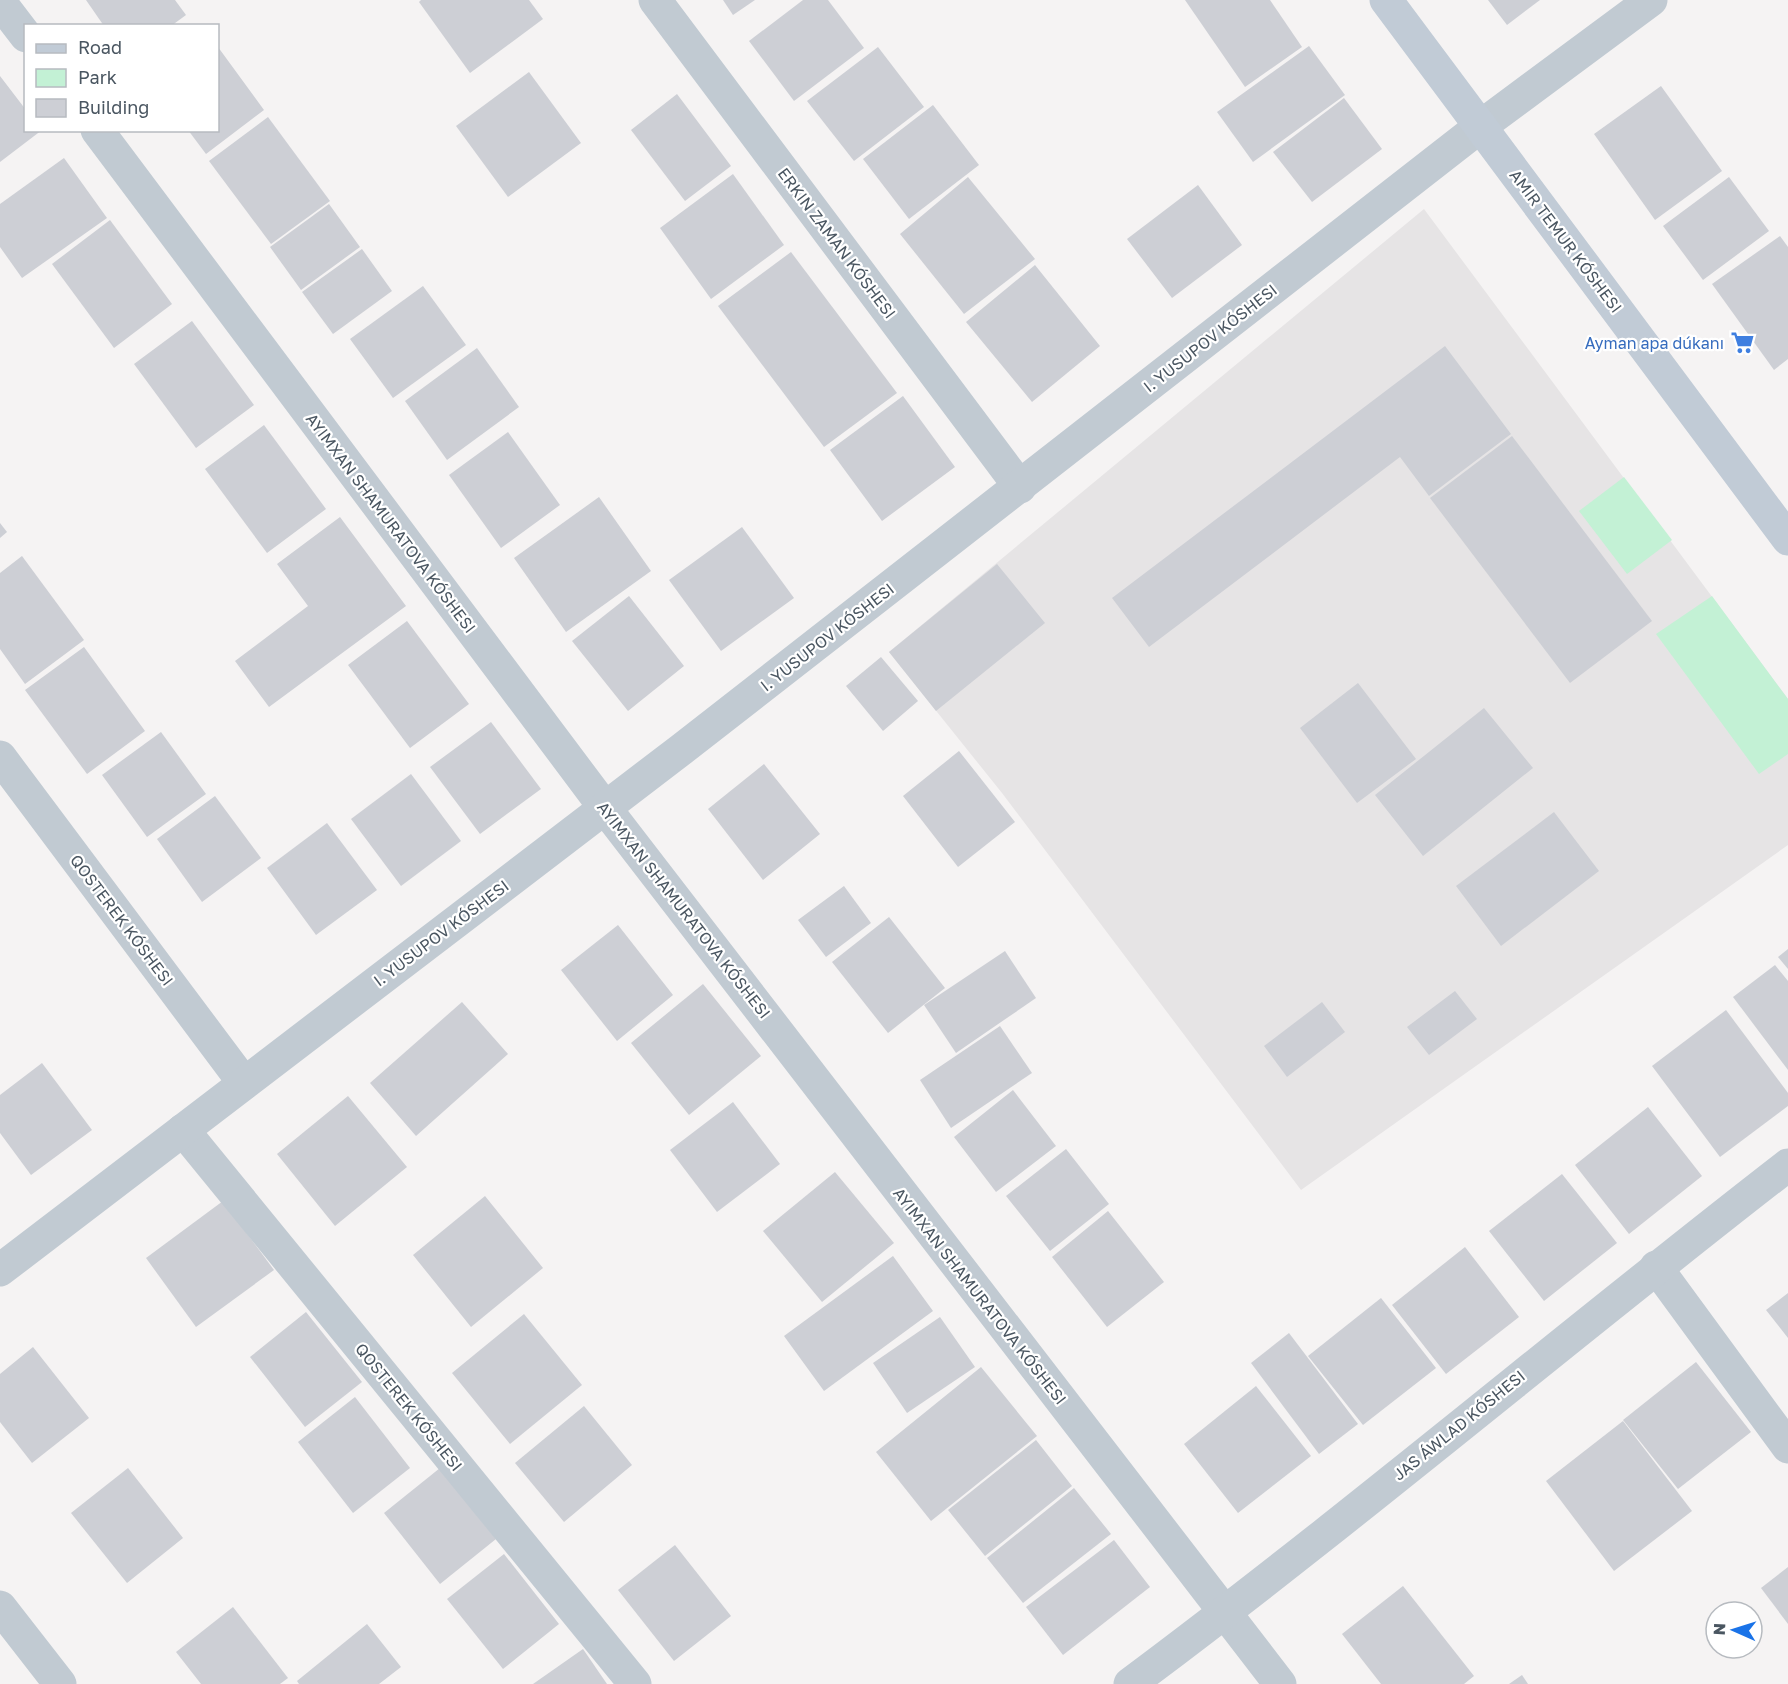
<svg xmlns="http://www.w3.org/2000/svg" width="1788" height="1684" viewBox="0 0 1788 1684" font-family="'Golos Text',sans-serif">
	<style>
		.education { fill: #e6e4e5 }
		.green { fill: #c3f1d5 }
		.building { fill: #cdcfd5 }
		.lines { fill: none; stroke-linecap: round; stroke-linejoin: round }
		.street { stroke: #c1cad2; stroke-width: 33 }
		.secondary { stroke: #c1cbd6; stroke-width: 33 }
		.labels { text-anchor: middle; dominant-baseline: central; stroke-width: 4.5; stroke-linejoin: round; paint-order: stroke }
		.street-label { font-size: 16px; fill: #4a5661; stroke: #fff }
		.shop-label { font-size: 16px; fill: #366cbe; stroke: #fff; text-anchor: end }
	</style>
	<rect width="100%" height="100%" fill="#f5f3f3"/>
	<path class="education" d="M1424,209L1788,699V845L1301,1190L1002,793L889,652Z"/>
	<g class="green">
		<path d="M1624,477L1672,540L1627,574L1579,511Z"/>
		<path d="M1712,596L1788,699V754L1759,774L1656,634Z"/>
	</g>
	<g class="building">
		<path d="M86,0H175L186,15L171,26H104Z"/>
		<path d="M421,0H529L543,19L470,73L419,2Z"/>
		<path d="M723,0H755L733,15Z"/>
		<path d="M803,0H828L864,48L794,101L749,41Z"/>
		<path d="M1185,0H1270L1302,47L1245,87Z"/>
		<path d="M1488,0H1540L1507,25Z"/>
		<path d="M1309,46L1345,95L1253,162L1217,112Z"/>
		<path d="M218,47L264,110L206,154L188,130H218Z"/>
		<path d="M878,47L924,107L854,161L807,101Z"/>
		<path d="M529,72L581,143L508,197L456,126Z"/>
		<path d="M0,76L26,110V130H42L0,162Z"/>
		<path d="M1661,86L1722,171L1655,220L1594,134Z"/>
		<path d="M677,94L731,166L685,201L631,130Z"/>
		<path d="M1344,98L1382,149L1312,202L1273,152Z"/>
		<path d="M933,105L979,165L909,219L863,159Z"/>
		<path d="M268,117L330,201L271,244L209,161Z"/>
		<path d="M64,158L107,218L22,278L0,247V204Z"/>
		<path d="M733,174L784,245L711,299L660,228Z"/>
		<path d="M968,177L1035,259L964,314L900,234Z"/>
		<path d="M1729,177L1769,231L1703,280L1663,226Z"/>
		<path d="M1198,185L1242,245L1172,298L1127,239Z"/>
		<path d="M329,204L360,247L301,290L270,247Z"/>
		<path d="M110,220L172,304L114,348L52,264Z"/>
		<path d="M1780,236L1788,247V359L1774,370L1712,284Z"/>
		<path d="M362,249L392,291L333,334L302,292Z"/>
		<path d="M791,252L897,393L824,447L718,306Z"/>
		<path d="M1035,265L1100,346L1032,402L966,322Z"/>
		<path d="M423,286L466,345L393,398L350,339Z"/>
		<path d="M192,321L254,405L196,448L134,364Z"/>
		<path d="M1445,346L1511,434L1429,496L1400,457L1149,647L1112,598Z"/>
		<path d="M477,348L519,407L447,460L405,401Z"/>
		<path d="M903,396L955,467L882,521L830,450Z"/>
		<path d="M264,425L326,509L267,553L205,469Z"/>
		<path d="M508,432L560,505L501,548L449,475Z"/>
		<path d="M1512,436L1652,621L1570,683L1430,498Z"/>
		<path d="M599,497L651,571L566,632L514,558Z"/>
		<path d="M340,517L406,606L269,707L235,661L308,606L277,564Z"/>
		<path d="M0,523L7,532L0,538Z"/>
		<path d="M742,527L794,598L721,651L669,580Z"/>
		<path d="M22,556L84,640L25,684L0,649V573Z"/>
		<path d="M997,564L1045,623L936,711L889,652Z"/>
		<path d="M629,596L684,666L628,711L572,641Z"/>
		<path d="M407,621L469,704L410,748L348,665Z"/>
		<path d="M84,647L145,731L87,774L25,690Z"/>
		<path d="M881,657L918,701L883,731L846,686Z"/>
		<path d="M1358,683L1416,759L1357,803L1300,728Z"/>
		<path d="M1484,708L1533,768L1423,856L1375,795Z"/>
		<path d="M491,722L541,789L480,834L430,767Z"/>
		<path d="M161,732L206,794L147,837L102,775Z"/>
		<path d="M959,751L1015,822L958,867L903,796Z"/>
		<path d="M764,764L820,834L763,880L708,809Z"/>
		<path d="M411,774L461,841L401,886L351,819Z"/>
		<path d="M215,796L261,858L202,902L157,839Z"/>
		<path d="M1554,812L1599,871L1501,946L1456,886Z"/>
		<path d="M327,823L377,890L316,935L267,868Z"/>
		<path d="M844,886L871,923L826,957L798,920Z"/>
		<path d="M889,917L945,988L888,1033L832,962Z"/>
		<path d="M618,925L673,995L617,1041L561,970Z"/>
		<path d="M1788,949V969L1778,957Z"/>
		<path d="M1005,951L1036,998L956,1053L924,1005Z"/>
		<path d="M1775,965L1788,981V1070L1733,997Z"/>
		<path d="M703,984L761,1056L689,1115L631,1043Z"/>
		<path d="M1455,991L1477,1019L1429,1055L1407,1027Z"/>
		<path d="M462,1002L508,1054L416,1136L370,1083Z"/>
		<path d="M1322,1002L1345,1032L1287,1077L1264,1046Z"/>
		<path d="M1726,1010L1788,1093V1106L1720,1157L1652,1066Z"/>
		<path d="M1000,1026L1032,1073L951,1128L920,1080Z"/>
		<path d="M42,1063L92,1130L31,1175L0,1133V1095Z"/>
		<path d="M1013,1090L1056,1146L996,1192L954,1137Z"/>
		<path d="M348,1096L407,1167L335,1226L277,1154Z"/>
		<path d="M733,1102L780,1164L717,1212L670,1150Z"/>
		<path d="M1648,1107L1702,1176L1629,1234L1575,1165Z"/>
		<path d="M1066,1149L1109,1204L1050,1251L1006,1196Z"/>
		<path d="M835,1172L894,1243L822,1302L763,1231Z"/>
		<path d="M1562,1174L1617,1243L1544,1301L1489,1231Z"/>
		<path d="M485,1196L543,1268L471,1327L413,1255Z"/>
		<path d="M223,1201L274,1270L196,1327L146,1258Z"/>
		<path d="M1108,1211L1164,1282L1107,1327L1052,1257Z"/>
		<path d="M1465,1247L1519,1317L1446,1374L1392,1305Z"/>
		<path d="M893,1256L933,1311L824,1391L784,1336Z"/>
		<path d="M1788,1293V1338L1766,1310Z"/>
		<path d="M1381,1298L1436,1368L1363,1425L1308,1356Z"/>
		<path d="M306,1312L362,1382L305,1427L250,1357Z"/>
		<path d="M524,1314L582,1385L510,1444L452,1373Z"/>
		<path d="M940,1317L975,1367L907,1413L873,1363Z"/>
		<path d="M1289,1333L1358,1424L1319,1454L1251,1363Z"/>
		<path d="M33,1347L89,1418L32,1463L0,1422V1374Z"/>
		<path d="M1696,1362L1751,1432L1678,1489L1623,1420Z"/>
		<path d="M981,1367L1037,1436L931,1521L876,1452Z"/>
		<path d="M1256,1386L1311,1456L1238,1513L1184,1444Z"/>
		<path d="M355,1397L410,1468L353,1513L298,1442Z"/>
		<path d="M584,1406L632,1465L564,1522L515,1463Z"/>
		<path d="M1623,1421L1692,1511L1614,1571L1546,1481Z"/>
		<path d="M1036,1440L1072,1486L985,1556L948,1510Z"/>
		<path d="M128,1468L183,1538L127,1583L71,1513Z"/>
		<path d="M440,1468L496,1539L440,1584L384,1513Z"/>
		<path d="M1074,1488L1111,1534L1023,1603L987,1558Z"/>
		<path d="M1114,1540L1150,1587L1063,1655L1026,1607Z"/>
		<path d="M675,1545L731,1616L674,1661L618,1590Z"/>
		<path d="M504,1554L559,1624L503,1669L447,1599Z"/>
		<path d="M1788,1567V1624L1761,1588Z"/>
		<path d="M1403,1586L1474,1676L1464,1684H1381L1342,1634Z"/>
		<path d="M233,1607L288,1678L280,1684H201L176,1652Z"/>
		<path d="M367,1624L401,1667L379,1684H299L297,1681Z"/>
		<path d="M583,1649L607,1684H533Z"/>
		<path d="M1522,1675L1528,1684H1509Z"/>
	</g>
	<g class="lines">
		<g class="street">
			<path d="M655,0L1020,487"/>
			<path d="M0,2L26,36"/>
			<path d="M97,130L605,808L1280,1684"/>
			<path d="M0,757L244,1083"/>
			<path d="M183,1130L635,1684"/>
			<path d="M1656,1267L1788,1447"/>
			<path d="M0,1270L682,749L1481,126L1651,0"/>
			<path d="M0,1607L60,1684"/>
			<path d="M1130,1684C1354,1517 1567,1336 1788,1165"/>
		</g>
		<path class="secondary" d="M1386,0L1788,539"/>
	</g>
	<defs>
		<symbol id="supermarket-bare" viewBox="-9 -9 18 18"><path d="M-6-5.5h2.5l.6 2H6L4.5 2H-2.5L-4.4-4H-6ZM-1.5 3.2a1.3 1.3 0 1 0 .1 0ZM3 3.2a1.3 1.3 0 1 0 .1 0Z" fill="#3f7fe0" stroke="#fff" stroke-width="2.5" paint-order="stroke"/></symbol>
	</defs>
	<g fill-rule="evenodd">
		<use href="#supermarket-bare" x="1726" y="326" width="33" height="33"/>
	</g>
	<g class="labels">
		<g class="street-label">
			<text transform="translate(1566 241) rotate(53)">AMIR TEMUR KÓSHESI</text>
			<text transform="translate(837 243) rotate(53)">ERKIN ZAMAN KÓSHESI</text>
			<text transform="translate(1210 338) rotate(-38)">I. YUSUPOV KÓSHESI</text>
			<text transform="translate(391 523) rotate(53)">AYIMXAN SHAMURATOVA KÓSHESI</text>
			<text transform="translate(827 637) rotate(-38)">I. YUSUPOV KÓSHESI</text>
			<text transform="translate(684 910) rotate(52)">AYIMXAN SHAMURATOVA KÓSHESI</text>
			<text transform="translate(122 920) rotate(53)">QOSTEREK KÓSHESI</text>
			<text transform="translate(441 933) rotate(-37)">I. YUSUPOV KÓSHESI</text>
			<text transform="translate(980 1296) rotate(52)">AYIMXAN SHAMURATOVA KÓSHESI</text>
			<text transform="translate(409 1407) rotate(51)">QOSTEREK KÓSHESI</text>
			<text transform="translate(1459 1425) rotate(-39)">JAS ÁWLAD KÓSHESI</text>
		</g>
		<g class="shop-label">
			<text x="1724" y="343">Ayman apa dúkanı</text>
		</g>
	</g>
	<rect x="24" y="24" width="195" height="108" fill="#ffffff" stroke="#b7bbc0" stroke-width="1.5"/>
	<rect x="36" y="44" width="30" height="9" fill="#c1cbd6" stroke="#b7bbc0" stroke-width="1.5"/>
	<text x="78" y="54" font-size="18" fill="#4a5661">Road</text>
	<rect x="36" y="69" width="30" height="18" fill="#c3f1d5" stroke="#b7bbc0" stroke-width="1.5"/>
	<text x="78" y="84" font-size="18" fill="#4a5661">Park</text>
	<rect x="36" y="99" width="30" height="18" fill="#cdcfd5" stroke="#b7bbc0" stroke-width="1.5"/>
	<text x="78" y="114" font-size="18" fill="#4a5661">Building</text>
	<g transform="translate(1734 1630) rotate(273)"><circle r="28" fill="#ffffff" stroke="#b7bbc0" stroke-width="1.5"/>
	<path d="M0-4.5L10 22L0 15L-10 22Z" fill="#1a73e8"/>
	<text y="-9" font-size="16" font-weight="bold" text-anchor="middle" fill="#4a5661">N</text>
	</g>
</svg>
